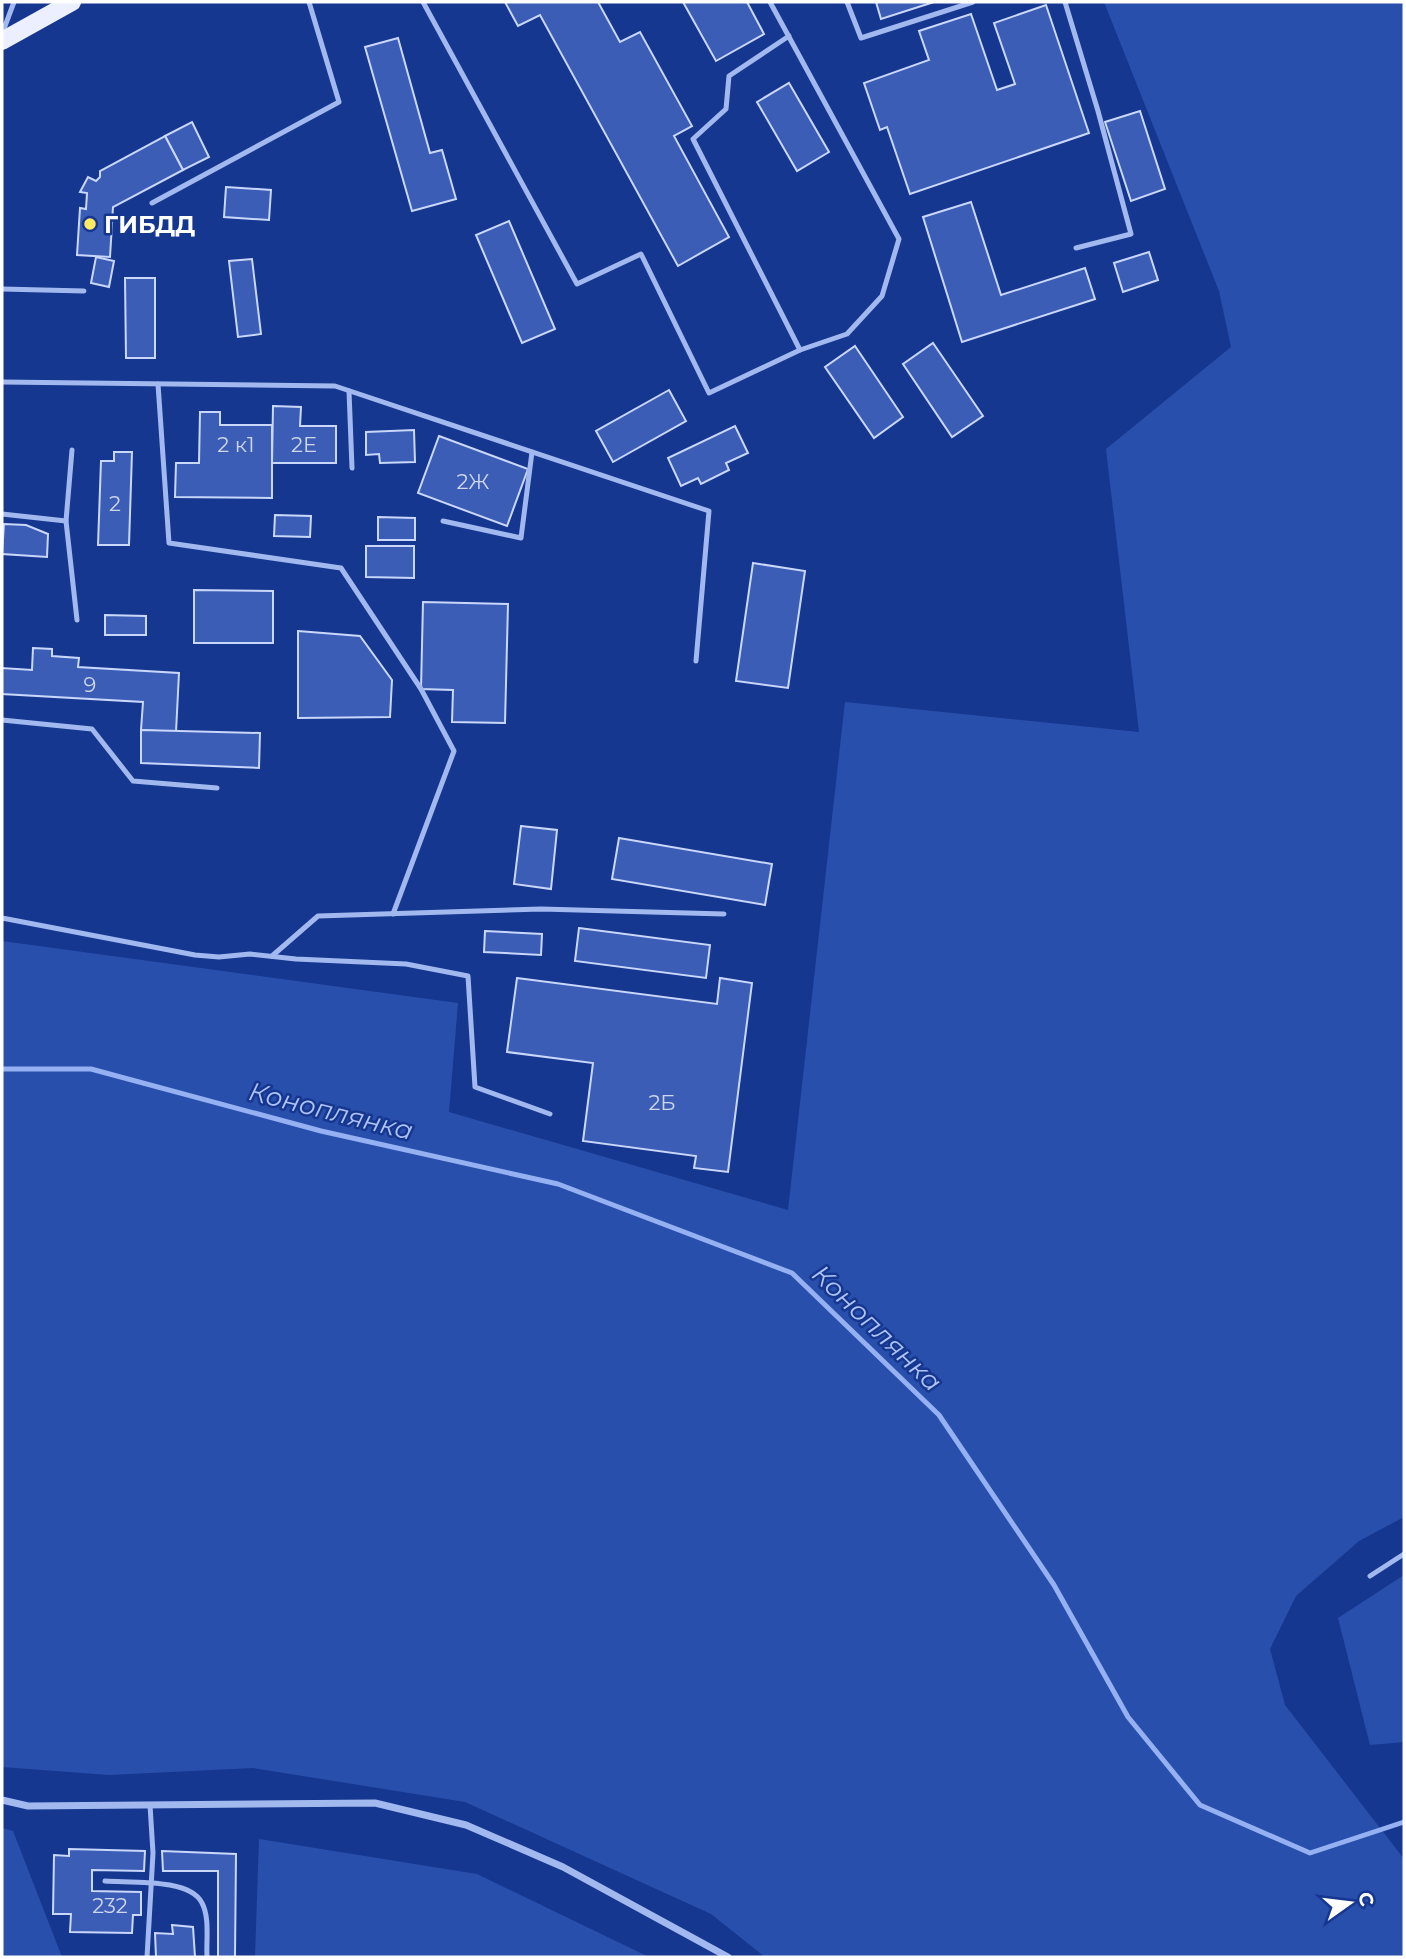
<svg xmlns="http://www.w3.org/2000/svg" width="1406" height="1959" viewBox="0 0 1406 1959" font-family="Montserrat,sans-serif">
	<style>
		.green { fill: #294fad }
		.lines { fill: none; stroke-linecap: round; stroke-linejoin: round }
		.stream { stroke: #95b1f2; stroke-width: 5 }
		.building { fill: #3b5db5; stroke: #c9d7fb; stroke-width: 2 }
		.lane { stroke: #a2b9f0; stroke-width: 5 }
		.street { stroke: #a2b9f0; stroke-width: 7 }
		.primary { stroke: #ebefff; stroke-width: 18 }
		.poi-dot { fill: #ffeb61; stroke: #16378f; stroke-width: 2.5 }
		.labels { text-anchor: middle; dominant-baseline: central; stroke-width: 5; stroke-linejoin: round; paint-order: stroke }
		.number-label { font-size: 21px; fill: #ced6ec }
		.poi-label { font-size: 24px; font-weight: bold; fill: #fff; stroke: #16378f; text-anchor: start }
		.water-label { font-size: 26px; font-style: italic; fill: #aec3f7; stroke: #16378f }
	</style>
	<rect width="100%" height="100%" fill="#16378f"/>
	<g class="green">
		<path d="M1104,2H1404V1517L1359,1541L1296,1596L1270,1649L1285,1705L1404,1859L1403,1957H765L711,1914L465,1802L253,1768L109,1775L2,1767V941L458,1003L449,1112L788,1210L845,702L1139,732L1106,449L1231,347L1219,291Z"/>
		<path d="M1404,1575V1742L1370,1745L1338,1618Z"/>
		<path d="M2,1828L13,1831L62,1957H2Z"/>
		<path d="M259,1839L477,1874L649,1957H255Z"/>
	</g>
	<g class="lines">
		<path class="stream" d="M2,1069H91L321,1131L558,1184L792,1273L939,1415L1054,1585L1128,1717L1200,1805L1310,1853L1404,1822"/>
	</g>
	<g class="building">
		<path d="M505,2H598L620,42L640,32L692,126L674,136L729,237L678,266L540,15L518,26Z"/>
		<path d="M683,2H747L764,34L716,61Z"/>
		<path d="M876,2H934L881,19Z"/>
		<path d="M1046,5L1089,133L910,194L887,127L880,130L864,83L929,60L919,31L971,14L997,90L1015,84L994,23Z"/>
		<path d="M398,38L430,153L442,150L456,199L412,211L365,47Z"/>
		<path d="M789,83L829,152L797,171L757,102Z"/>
		<path d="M1140,111L1165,189L1131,201L1105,122Z"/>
		<path d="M192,122L209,157L183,170L165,136Z"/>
		<path d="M165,136L183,170L113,207L110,257L77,255L80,208L86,209L87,193L80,192L88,177L96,181L100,177V171Z"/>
		<path d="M226,187L271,190L269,220L224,217Z"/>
		<path d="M971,202L1001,295L1085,268L1095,299L962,342L923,217Z"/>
		<path d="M509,221L555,329L522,343L476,235Z"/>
		<path d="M1149,252L1158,280L1123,292L1114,263Z"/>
		<path d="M96,257L114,261L109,287L91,283Z"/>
		<path d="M252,259L261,334L238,337L229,261Z"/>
		<path d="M125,278H155V358H126Z"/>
		<path d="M933,343L983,416L952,437L903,364Z"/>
		<path d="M855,346L903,417L874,438L825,367Z"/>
		<path d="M669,390L686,421L613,462L596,431Z"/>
		<path d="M273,406L301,407L300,426H336V463H272Z"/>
		<path d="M200,412H220V425H272V498L175,497L176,463H199Z"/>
		<path d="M735,426L748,453L726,463L729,470L701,484L698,478L681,486L668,458Z"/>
		<path d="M414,430L415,462L380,463L379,454L366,455V432Z"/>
		<path d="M439,436L528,469L507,526L418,493Z"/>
		<path d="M114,452H132L129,545H98L101,461H114Z"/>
		<path d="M275,515L311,516L310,537L274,536Z"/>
		<path d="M378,517L415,518V540H378Z"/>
		<path d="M4,524L26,525L48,534L47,557L2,554Z"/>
		<path d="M366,546H414V578L366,577Z"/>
		<path d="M753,563L805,571L788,688L736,681Z"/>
		<path d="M194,590L273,591V643H194Z"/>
		<path d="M423,602L508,604L505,723L452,722L453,690L421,689Z"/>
		<path d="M105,615L146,616V635H105Z"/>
		<path d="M298,631L360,636L392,680L390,717L298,718Z"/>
		<path d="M33,648L52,649V656L79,658L78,667L179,673L176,732L141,730L143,702L2,694V668L32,670Z"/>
		<path d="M141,730L260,733L259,768L141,763Z"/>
		<path d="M521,826L557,830L551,889L514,884Z"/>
		<path d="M619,838L772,864L765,905L612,879Z"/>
		<path d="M579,928L710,945L706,978L575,961Z"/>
		<path d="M485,931L542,934L541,955L484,952Z"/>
		<path d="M517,978L717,1004L720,978L752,983L728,1172L694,1168L696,1156L583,1141L593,1063L507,1052Z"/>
		<path d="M69,1849L145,1851L144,1871L92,1870V1891L141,1892V1915H133L132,1933L70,1932L71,1914H53L54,1855L69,1856Z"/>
		<path d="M162,1851L236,1854L235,1957H218V1871H163Z"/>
		<path d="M172,1925L193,1927L195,1957H156L155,1933L173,1934Z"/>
	</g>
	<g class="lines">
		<g class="lane">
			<path d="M423,2L577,284L641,254L709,393L800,350"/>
			<path d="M770,2L899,239L882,296L847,334L800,350L693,139L726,109L729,76L789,36"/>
			<path d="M847,2L861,38L973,2"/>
			<path d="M1065,2L1098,111L1131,234L1076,248"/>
			<path d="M2,34L14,2"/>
			<path d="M152,203L339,102L309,2"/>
			<path d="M2,289L84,291"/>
			<path d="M2,382L335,386L709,511L696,661"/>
			<path d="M158,384L169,543L341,568L421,689L454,751L393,914"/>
			<path d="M349,391L352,468"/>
			<path d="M2,514L66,521L72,450"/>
			<path d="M66,521L77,620"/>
			<path d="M443,521L521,538L532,452"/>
			<path d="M2,720L92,729L133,781L217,788"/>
			<path d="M2,918L195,955L219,957L250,954L296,959L406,964L468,976L475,1087L550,1114"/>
			<path d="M272,956L318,916L541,909L724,914"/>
			<path d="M1370,1576L1404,1554"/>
			<path d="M105,1881C130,1883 190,1878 202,1903C210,1918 206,1941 207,1957"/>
			<path d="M147,1957L153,1853L150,1805"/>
		</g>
		<path class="street" d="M2,1800L28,1806L375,1803L466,1825L563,1867L728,1957"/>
		<path class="primary" d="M2,41L72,2"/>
	</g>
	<circle class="poi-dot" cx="90" cy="224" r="7"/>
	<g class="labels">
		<g class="number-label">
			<text x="236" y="444">2 к1</text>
			<text x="304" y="444">2Е</text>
			<text x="473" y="481">2Ж</text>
			<text x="115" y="503">2</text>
			<text x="90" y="684">9</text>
			<text x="662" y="1102">2Б</text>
			<text x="110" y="1905">232</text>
		</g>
		<g class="poi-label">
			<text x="104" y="224">ГИБДД</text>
		</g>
		<g class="water-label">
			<text transform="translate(331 1111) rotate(14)">Коноплянка</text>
			<text transform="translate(877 1328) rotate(44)">Коноплянка</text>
		</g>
	</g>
	<rect width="1406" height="1959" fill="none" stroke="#ffffff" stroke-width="7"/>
	<g transform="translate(1350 1903) rotate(76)" stroke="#16378f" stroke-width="5" paint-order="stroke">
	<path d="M0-5L12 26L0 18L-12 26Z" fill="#ffffff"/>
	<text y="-10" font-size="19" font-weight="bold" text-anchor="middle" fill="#ffffff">С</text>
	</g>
</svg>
